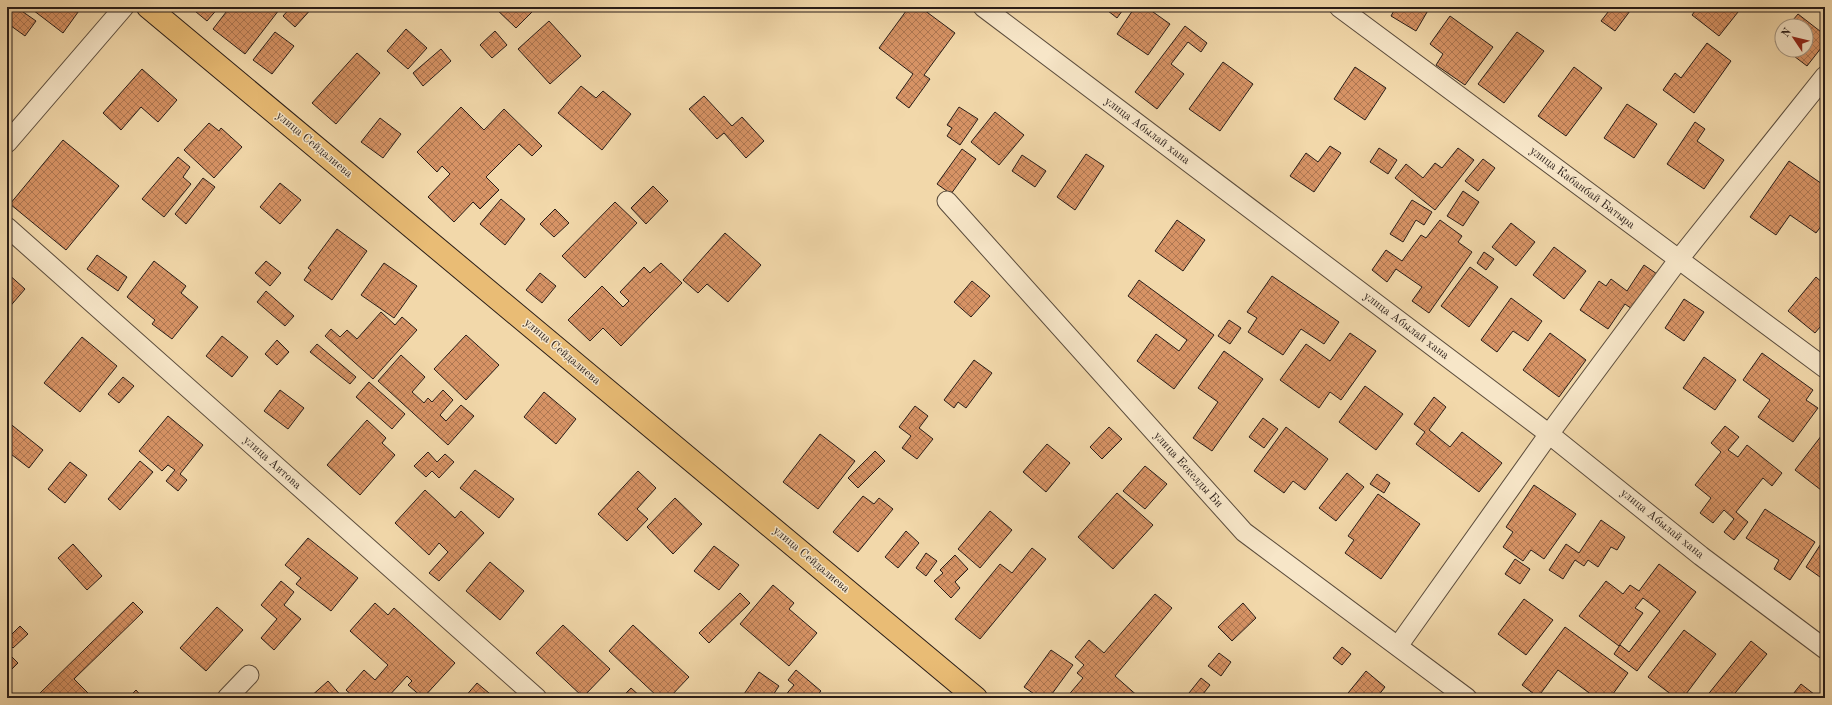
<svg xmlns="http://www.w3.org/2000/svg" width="1832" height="705" viewBox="0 0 1832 705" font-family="'Old Standard TT',serif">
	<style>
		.building { fill: url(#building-cross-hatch); stroke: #291d18 }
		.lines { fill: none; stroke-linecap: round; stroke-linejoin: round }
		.street-casing { stroke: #5b4c3c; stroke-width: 21 }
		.primary-casing { stroke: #291d18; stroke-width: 24 }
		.street { stroke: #f7e6c8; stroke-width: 19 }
		.primary { stroke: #e9bc75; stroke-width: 22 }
		.labels { text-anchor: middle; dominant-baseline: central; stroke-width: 3; stroke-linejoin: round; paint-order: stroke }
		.street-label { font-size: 12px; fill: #291d18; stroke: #f7e6c8 }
	</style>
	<defs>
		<pattern id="building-cross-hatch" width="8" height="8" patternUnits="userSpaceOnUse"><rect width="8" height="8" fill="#d79365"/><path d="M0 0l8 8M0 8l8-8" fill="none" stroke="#ae7752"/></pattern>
	</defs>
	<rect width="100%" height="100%" fill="#f2d8aa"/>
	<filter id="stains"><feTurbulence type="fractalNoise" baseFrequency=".005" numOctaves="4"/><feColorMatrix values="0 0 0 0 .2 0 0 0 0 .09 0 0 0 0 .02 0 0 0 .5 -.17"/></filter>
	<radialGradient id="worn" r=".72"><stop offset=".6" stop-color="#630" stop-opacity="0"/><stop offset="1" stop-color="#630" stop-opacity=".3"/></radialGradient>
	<g class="building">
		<path d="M8,7H16L36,21L25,36L7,23Z"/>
		<path d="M29,7H80L81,8L63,33Z"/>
		<path d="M190,7H219L207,21Z"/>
		<path d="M230,7H275L279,10L245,54L213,29Z"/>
		<path d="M291,7H313L295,27L283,16Z"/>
		<path d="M494,7H537L516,28Z"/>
		<path d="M909,7H920L955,33L924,75L930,79L909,108L896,98L913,74L879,48Z"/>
		<path d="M1103,7H1125L1117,18Z"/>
		<path d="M1135,7H1146L1170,24L1148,55L1117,34Z"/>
		<path d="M1396,7H1430L1416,31L1391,16Z"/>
		<path d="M1612,7H1633L1615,31L1601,21Z"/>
		<path d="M1698,7H1742L1719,36L1692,15Z"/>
		<path d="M1798,14L1825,35V43L1807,66L1786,50H1806V26H1788Z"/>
		<path d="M1450,16L1493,47L1465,85L1436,65L1443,54L1430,44Z"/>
		<path d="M549,21L581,56L550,84L518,49Z"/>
		<path d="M1185,26L1207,43L1201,52L1188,42L1171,64L1184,74L1157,109L1135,92Z"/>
		<path d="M406,29L427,48L408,69L387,51Z"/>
		<path d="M495,31L507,45L492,58L480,45Z"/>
		<path d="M275,32L294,46L272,74L253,60Z"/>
		<path d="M1517,32L1544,51L1504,103L1478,84Z"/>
		<path d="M1782,34V47L1775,42Z"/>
		<path d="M1707,43L1731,61L1694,113L1663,90L1675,73L1681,78Z"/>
		<path d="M441,49L451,61L423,86L413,73Z"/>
		<path d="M357,53L380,73L336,124L312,103Z"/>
		<path d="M1223,62L1253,84L1220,131L1189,109Z"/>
		<path d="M1355,67L1386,88L1365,120L1334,99Z"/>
		<path d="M1574,67L1602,88L1566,136L1538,116Z"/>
		<path d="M142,69L177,100L158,122L141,107L121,130L103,113Z"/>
		<path d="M581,86L596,98L603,91L631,114L602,150L558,113Z"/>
		<path d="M704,96L732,126L742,117L764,141L746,158L724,133L717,139L689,109Z"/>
		<path d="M1627,104L1657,124L1634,158L1604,138Z"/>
		<path d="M461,107L484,130L504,109L542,146L532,156L519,144L486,177L499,190L480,209L473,202L454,222L428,197L450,174L442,166L437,172L417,152Z"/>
		<path d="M959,107L978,119L960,145L947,136L952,128L947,125Z"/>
		<path d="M995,112L1024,135L999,165L971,142Z"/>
		<path d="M380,118L401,134L383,158L361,142Z"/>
		<path d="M1695,122L1705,129L1697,141L1724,160L1704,189L1667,164Z"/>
		<path d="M209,123L219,131L221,128L242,147L214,178L184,150Z"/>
		<path d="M63,140L119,186L66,250L10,204Z"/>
		<path d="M1330,146L1341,153L1314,192L1290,176L1306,153L1318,162Z"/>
		<path d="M1379,148L1397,160L1388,174L1370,162Z"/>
		<path d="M1458,148L1474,160L1435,210L1395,178L1406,164L1423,178L1435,163L1442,168Z"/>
		<path d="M962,149L976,159L951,194L937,184Z"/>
		<path d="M1086,154L1104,166L1075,210L1057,197Z"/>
		<path d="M1022,155L1046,171L1035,187L1012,171Z"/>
		<path d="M178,157L190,167L183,177L191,184L164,217L142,199Z"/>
		<path d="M1483,159L1495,168L1478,191L1465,181Z"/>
		<path d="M1789,161L1825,186V221L1816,233L1790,215L1776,235L1750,217Z"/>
		<path d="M203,178L215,187L186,224L175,214Z"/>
		<path d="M280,183L301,200L280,224L260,207Z"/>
		<path d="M653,186L668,201L646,224L631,208Z"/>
		<path d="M1463,191L1479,202L1463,226L1447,216Z"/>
		<path d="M501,199L525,219L505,245L480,224Z"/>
		<path d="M1412,200L1432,212L1424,225L1416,220L1403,242L1390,234Z"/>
		<path d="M615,202L637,223L585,278L562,256Z"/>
		<path d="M555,209L569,223L554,237L540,224Z"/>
		<path d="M1177,220L1205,240L1183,271L1155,251Z"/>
		<path d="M1440,220L1462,236L1458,242L1472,252L1429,313L1412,301L1422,287L1396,269L1387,282L1372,270L1386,250L1402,261L1421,235L1426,238Z"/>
		<path d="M1511,223L1535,242L1516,266L1492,247Z"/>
		<path d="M337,229L367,251L332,300L304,280L311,270L308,268Z"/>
		<path d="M725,233L761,265L728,302L707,284L698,293L683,280Z"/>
		<path d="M1554,247L1586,271L1564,299L1533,275Z"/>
		<path d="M1484,252L1494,259L1486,270L1477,263Z"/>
		<path d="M97,255L127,277L118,291L87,269Z"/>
		<path d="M154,261L186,286L181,293L198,307L172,339L152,324L155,320L127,297Z"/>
		<path d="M266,261L281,273L270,286L255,273Z"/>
		<path d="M384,263L417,286L394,318L361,295Z"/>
		<path d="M661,263L682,283L621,346L603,328L590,341L568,320L602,286L623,307L629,301L620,292L644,267L650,273Z"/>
		<path d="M1644,265L1657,274L1632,309L1625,304L1608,329L1580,310L1599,281L1606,286L1611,279L1627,291Z"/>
		<path d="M1470,267L1498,287L1469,327L1441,306Z"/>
		<path d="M7,273L25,289L7,310Z"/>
		<path d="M540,273L556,286L542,303L526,290Z"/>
		<path d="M1272,276L1339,322L1324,344L1301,329L1283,355L1248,332L1257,318L1247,312Z"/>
		<path d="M1816,277L1825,285V321L1815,333L1788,311Z"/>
		<path d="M1139,280L1214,335L1174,389L1137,361L1156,334L1179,351L1187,340L1128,296Z"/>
		<path d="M972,281L990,296L971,317L954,302Z"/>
		<path d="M266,291L294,316L285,326L257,302Z"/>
		<path d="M1511,298L1542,321L1528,341L1513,331L1497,352L1481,340Z"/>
		<path d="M1684,299L1704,312L1684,341L1665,328Z"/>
		<path d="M381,312L395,325L402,317L417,330L373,379L325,336L331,329L340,337L347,330L357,339Z"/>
		<path d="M1229,320L1241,328L1230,344L1218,336Z"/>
		<path d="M1350,333L1376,351L1341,400L1330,392L1319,408L1280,380L1306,344L1330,361Z"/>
		<path d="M1550,333L1586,360L1559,397L1523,370Z"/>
		<path d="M466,335L499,365L466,400L434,369Z"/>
		<path d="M222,336L248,357L232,377L206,356Z"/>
		<path d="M82,337L117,366L80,412L44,383Z"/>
		<path d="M277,340L289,352L277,365L265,354Z"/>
		<path d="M317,344L356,377L350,384L310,352Z"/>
		<path d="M1224,351L1263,379L1212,451L1193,438L1218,402L1198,388Z"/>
		<path d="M1762,353L1813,390L1806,400L1818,408L1793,442L1758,417L1770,400L1743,380Z"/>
		<path d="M401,355L425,377L412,392L424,403L428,398L432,402L443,390L453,400L440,415L446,421L461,405L474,416L448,445L378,381Z"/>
		<path d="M1704,357L1736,380L1715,410L1683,388Z"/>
		<path d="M974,360L992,373L966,408L958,402L954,408L944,400Z"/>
		<path d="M123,377L134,386L119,403L108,394Z"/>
		<path d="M369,382L405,414L392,429L356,397Z"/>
		<path d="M1365,386L1403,414L1376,450L1339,422Z"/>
		<path d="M280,390L304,408L288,429L264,411Z"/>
		<path d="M544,392L576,419L556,444L524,417Z"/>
		<path d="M1434,397L1446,407L1429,430L1450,447L1462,432L1502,463L1479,492L1416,444L1425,432L1414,424Z"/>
		<path d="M915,406L928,416L919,428L933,439L917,459L902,448L911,436L899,427Z"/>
		<path d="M168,416L203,445L180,474L187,480L178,491L166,481L175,470L168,465L162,471L139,451Z"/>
		<path d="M1263,418L1278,429L1264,448L1249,437Z"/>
		<path d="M367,420L386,438L382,443L395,455L360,495L327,465Z"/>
		<path d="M8,422L43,450L29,468L7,451Z"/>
		<path d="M1725,426L1739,437L1728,450L1738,457L1747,445L1782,473L1772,486L1763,478L1736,512L1748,522L1734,540L1724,532L1734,519L1724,510L1713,523L1700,513L1711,498L1695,485L1721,452L1711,443Z"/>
		<path d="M1109,427L1122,439L1102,459L1090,447Z"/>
		<path d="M1286,427L1328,459L1305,490L1293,481L1284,493L1254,471Z"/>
		<path d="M1825,431V485L1821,490L1795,470Z"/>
		<path d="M820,434L855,461L818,509L783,482Z"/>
		<path d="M1047,444L1070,463L1046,492L1023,472Z"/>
		<path d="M875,451L885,461L858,488L848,478Z"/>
		<path d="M428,452L437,462L445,454L454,462L439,478L432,471L426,477L414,466Z"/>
		<path d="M140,461L153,472L120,510L108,499Z"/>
		<path d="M70,462L87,475L65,503L48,489Z"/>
		<path d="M1145,466L1167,484L1145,509L1123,491Z"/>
		<path d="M475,470L514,499L499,518L460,488Z"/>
		<path d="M638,471L656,488L637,509L648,519L627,541L598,514Z"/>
		<path d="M1347,473L1364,487L1336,521L1319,508Z"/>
		<path d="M1377,474L1390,483L1384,493L1370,484Z"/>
		<path d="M1534,485L1576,514L1544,559L1531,550L1523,561L1503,547L1513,532L1506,527Z"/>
		<path d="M425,490L455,518L461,511L484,533L439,581L429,573L448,552L439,543L429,555L395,523Z"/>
		<path d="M1117,493L1153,525L1113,569L1078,537Z"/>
		<path d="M1378,494L1420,524L1381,579L1345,553L1354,540L1348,536Z"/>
		<path d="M863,496L874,504L879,498L893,509L858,552L833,532Z"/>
		<path d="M675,498L702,524L673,554L647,527Z"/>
		<path d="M1765,509L1815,542L1790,580L1774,569L1779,560L1746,538Z"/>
		<path d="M990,511L1012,530L980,568L958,549Z"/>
		<path d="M1601,520L1625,537L1617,550L1611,547L1598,567L1588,560L1584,566L1575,560L1563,579L1549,570L1566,544L1579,553Z"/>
		<path d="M906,531L919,543L898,568L885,557Z"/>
		<path d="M308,538L358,578L331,611L296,584L301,578L285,565Z"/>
		<path d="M1824,539L1825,570L1820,577L1806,567Z"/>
		<path d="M73,544L102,576L87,590L58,558Z"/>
		<path d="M714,546L739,565L719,590L694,571Z"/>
		<path d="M1032,548L1046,559L980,639L955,619L1000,564L1012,573Z"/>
		<path d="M926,553L937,561L926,576L916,568Z"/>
		<path d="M955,555L968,569L955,582L960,588L951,598L934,581L943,573L940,570Z"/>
		<path d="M1515,559L1530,569L1520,584L1505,574Z"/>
		<path d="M490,562L524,591L500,620L466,591Z"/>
		<path d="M1659,564L1696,592L1637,671L1614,654L1620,645L1629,652L1660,611L1643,598L1635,608L1643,613L1619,646L1579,616L1606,581L1623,594L1630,585L1639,591Z"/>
		<path d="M281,581L294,592L284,605L301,619L274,650L261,638L277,619L261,605Z"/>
		<path d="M773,585L794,603L789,609L817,633L789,666L740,624Z"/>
		<path d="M740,593L750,603L709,643L699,633Z"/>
		<path d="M1155,594L1172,608L1115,676L1140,698H1066L1083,678L1077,673L1084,665L1075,657L1089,640L1104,653Z"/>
		<path d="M1524,599L1553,620L1526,655L1498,634Z"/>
		<path d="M133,602L143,612L74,679L93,698H44L40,693Z"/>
		<path d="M375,603L388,615L394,608L455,663L423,698L408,685L412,681L407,676L387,698H355L346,690L364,670L375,680L388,665L350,631Z"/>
		<path d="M1243,603L1256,618L1232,641L1218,627Z"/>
		<path d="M217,607L243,630L206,671L180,648Z"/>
		<path d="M563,625L610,669L583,697L536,653Z"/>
		<path d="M633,625L689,677L669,698H659L609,651Z"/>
		<path d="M20,626L28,634L13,648L7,642V639Z"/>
		<path d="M1565,627L1628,673L1610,698H1596L1558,670L1538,697L1522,685Z"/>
		<path d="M1684,630L1716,654L1683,698H1676L1648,677Z"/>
		<path d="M1751,641L1767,654L1731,698H1702L1704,695L1706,697Z"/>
		<path d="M1342,647L1351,654L1342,665L1333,658Z"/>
		<path d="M1051,650L1073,665L1049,698H1040L1024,687Z"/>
		<path d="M7,652L18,663L7,674Z"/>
		<path d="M1219,653L1231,662L1221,676L1208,666Z"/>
		<path d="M796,670L821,691L815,698H783L794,685L788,680Z"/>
		<path d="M1366,671L1385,687L1378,696L1382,698H1344Z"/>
		<path d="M759,672L779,686L771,698H750L744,694Z"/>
		<path d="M1201,678L1210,685L1200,698H1185Z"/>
		<path d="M328,681L343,698H309Z"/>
		<path d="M477,683L495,698H464Z"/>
		<path d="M1801,684L1819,698H1790Z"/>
		<path d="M631,688L642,698H621Z"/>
		<path d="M136,690L143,698H128Z"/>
	</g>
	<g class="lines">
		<defs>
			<g id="street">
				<path d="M983,7L1549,434L1701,556L1825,649"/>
				<path d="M1339,7L1825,368"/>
				<path d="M7,143L124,7"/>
				<path d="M947,201L1244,532L1467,698"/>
				<path d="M7,227L537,698"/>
				<path d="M1398,646L1549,434L1679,259L1825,76"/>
				<path d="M227,698L249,675"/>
			</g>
			<path id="primary" d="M148,7L976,698"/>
		</defs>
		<use href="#street" class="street-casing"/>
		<use href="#primary" class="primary-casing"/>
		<use href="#street" class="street"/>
		<use href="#primary" class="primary"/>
	</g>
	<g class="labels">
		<g class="street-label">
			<text transform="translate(1147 131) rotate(37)">улица Абылай хана</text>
			<text transform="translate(314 145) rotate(40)">улица Сейдалиева</text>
			<text transform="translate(1582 188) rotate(37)">улица Кабанбай Батыра</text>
			<text transform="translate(1406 326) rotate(37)">улица Абылай хана</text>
			<text transform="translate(562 352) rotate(40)">улица Сейдалиева</text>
			<text transform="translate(272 463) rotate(42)">улица Аитова</text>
			<text transform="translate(1188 470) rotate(48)">улица Ескелды Би</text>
			<text transform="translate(1662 524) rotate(39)">улица Абылай хана</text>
			<text transform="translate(811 560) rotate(40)">улица Сейдалиева</text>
		</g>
	</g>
	<rect width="1832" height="705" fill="none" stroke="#f2d8aa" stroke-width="24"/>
	<rect x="8" y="8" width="1816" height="689" fill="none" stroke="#291d18" stroke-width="2"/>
	<rect x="12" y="12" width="1808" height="681" fill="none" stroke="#291d18"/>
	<g transform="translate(1794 38) rotate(305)"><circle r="19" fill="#f7e6c8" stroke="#a59682"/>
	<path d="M0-3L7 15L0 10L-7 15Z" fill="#8f2418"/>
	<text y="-6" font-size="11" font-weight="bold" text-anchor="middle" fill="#291d18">N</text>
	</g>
	<rect width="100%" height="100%" filter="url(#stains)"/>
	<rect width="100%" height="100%" fill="url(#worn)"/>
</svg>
